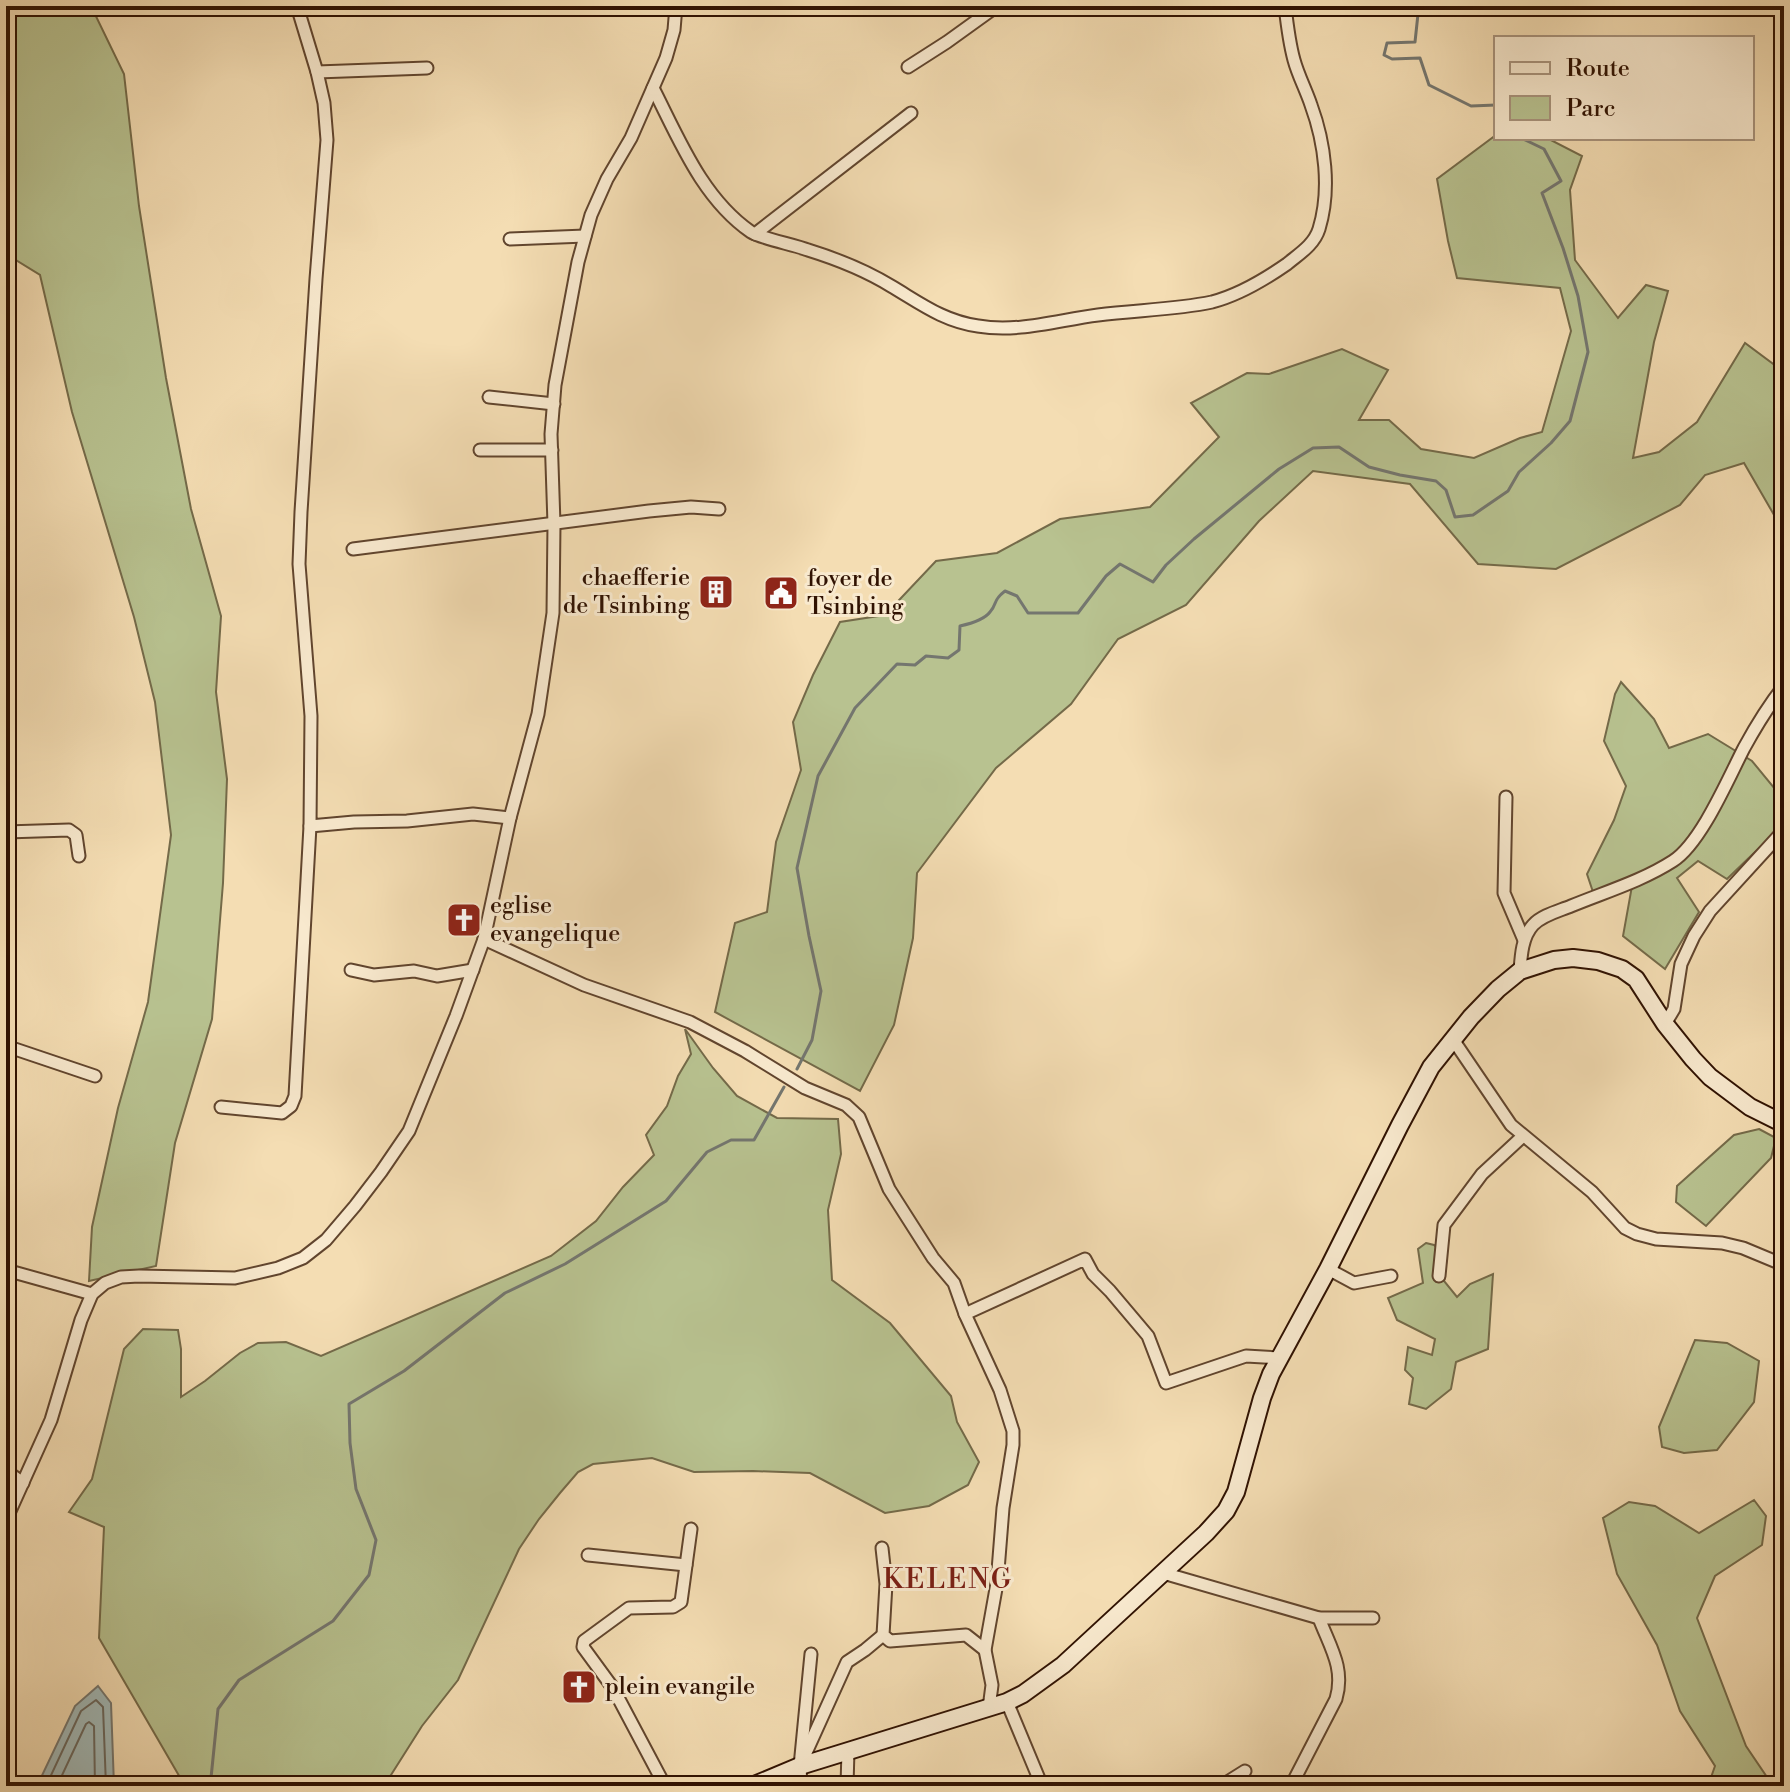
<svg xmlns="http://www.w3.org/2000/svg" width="1790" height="1792" viewBox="0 0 1790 1792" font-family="'Libre Bodoni',serif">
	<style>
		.green { fill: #b8c290; stroke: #746a49; stroke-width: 2 }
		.water { fill: #a1b9b8; stroke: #74766f; stroke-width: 2 }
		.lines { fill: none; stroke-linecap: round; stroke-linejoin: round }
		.shore { stroke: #68665d; stroke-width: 2 }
		.stream { stroke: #74766f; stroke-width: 3 }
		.street-casing { stroke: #61452e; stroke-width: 15 }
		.secondary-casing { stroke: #301202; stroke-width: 20 }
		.street { stroke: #f8e9ce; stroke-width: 11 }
		.secondary { stroke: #f8e9ce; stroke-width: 16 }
		.labels { text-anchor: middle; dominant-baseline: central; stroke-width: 6; stroke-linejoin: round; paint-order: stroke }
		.poi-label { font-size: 24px; fill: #301202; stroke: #f8e9ce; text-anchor: start }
		.quarter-label { font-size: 28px; letter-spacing: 2px; fill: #7a1f14; stroke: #f8e9ce }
	</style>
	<rect width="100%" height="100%" fill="#f4ddb3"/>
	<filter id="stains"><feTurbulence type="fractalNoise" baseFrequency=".0025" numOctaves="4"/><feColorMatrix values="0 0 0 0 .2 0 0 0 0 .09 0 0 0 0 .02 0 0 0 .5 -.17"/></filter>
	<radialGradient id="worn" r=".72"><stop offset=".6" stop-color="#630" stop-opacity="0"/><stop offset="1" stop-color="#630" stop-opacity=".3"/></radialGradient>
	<g class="green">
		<path d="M6,6H91L124,74L139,206L166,378L191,509L221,616L216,692L227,779L223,883L212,1019L175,1143L156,1266L89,1281L92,1227L118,1108L148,1002L171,835L155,702L134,617L72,412L40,275L6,254Z"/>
		<path d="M1496,135V138H1547L1582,156L1570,190L1575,260L1618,318L1646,285L1668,291L1654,342L1633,458L1659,452L1697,422L1745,343L1784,372V528L1781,527L1744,463L1705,475L1680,505L1556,569L1478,564L1410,484L1313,471L1259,521L1186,605L1118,639L1071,704L996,768L917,873L913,938L894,1025L860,1091L715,1012L735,923L767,912L776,842L801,770L793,722L813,675L840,622L885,615L936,561L997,553L1060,519L1150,507L1219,437L1191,403L1247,373L1269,374L1342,349L1388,370L1359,420H1389L1421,449L1474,458L1520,438L1542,432L1571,331L1560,288L1457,278L1448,241L1437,179Z"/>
		<path d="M1621,682L1654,719L1669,748L1708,734L1752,761L1784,800V824L1727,879L1698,861L1677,878L1699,912L1665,969L1623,936L1634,875L1593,892L1587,874L1614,820L1626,786L1604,741L1615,694Z"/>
		<path d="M685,1029L713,1068L737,1096L777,1118L838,1119L841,1154L828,1210L832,1280L890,1323L951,1396L957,1422L979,1462L968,1485L929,1506L885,1513L810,1473L753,1471L694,1472L652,1458L593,1464L578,1472L560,1493L539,1519L519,1549L458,1680L422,1726L384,1786H185L99,1638L104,1527L69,1512L92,1479L124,1349L143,1329L178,1330L181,1349V1397L205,1381L240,1353L258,1343L286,1342L321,1356L551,1256L596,1221L623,1187L654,1155L646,1135L667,1106L678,1076L691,1054Z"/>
		<path d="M1759,1129L1776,1138L1771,1158L1706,1226L1676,1202L1677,1186L1734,1135Z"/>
		<path d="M1426,1243L1434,1245L1447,1256L1444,1281L1457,1297L1470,1284L1493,1274L1488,1349L1456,1362L1451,1389L1426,1409L1409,1404L1413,1378L1405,1370L1408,1347L1432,1355L1435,1339L1397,1320L1388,1298L1423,1283L1418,1249Z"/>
		<path d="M1695,1340L1727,1343L1759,1361L1754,1402L1717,1450L1684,1453L1662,1447L1659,1427Z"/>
		<path d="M1754,1500L1766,1516L1762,1545L1715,1576L1697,1618L1746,1746L1773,1786H1708L1715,1766L1680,1711L1657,1645L1617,1574L1603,1518L1629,1502L1655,1506L1699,1533Z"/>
	</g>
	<path class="water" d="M98,1686L111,1703L114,1786H37L75,1706Z"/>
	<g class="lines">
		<g class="shore">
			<path d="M46,1786L81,1711L96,1700L103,1707L106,1786"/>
			<path d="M57,1786L86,1724L89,1722L94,1726L95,1786"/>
		</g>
		<g class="stream">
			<path d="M1415,6L1418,14L1415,42L1387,43L1384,55L1392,59L1420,58L1429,85L1471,106L1496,105"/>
			<path d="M797,1069L812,1040L821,991L809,936L797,868L818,776L855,708L897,664L915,665L926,656L948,658L959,650L960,626C969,624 984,620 990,612C998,603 992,601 1005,591L1017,596L1028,613H1078L1106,576L1120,564L1153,582L1166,565L1194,539L1279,469L1313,448L1339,447L1369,467L1400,475L1436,481L1446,490L1455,517L1473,515L1508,491L1519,472L1551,443L1570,421L1588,352L1578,296L1563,248L1542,193L1561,181L1544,149L1521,138"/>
			<path d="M205,1786L211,1778L218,1709L239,1680L333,1621L369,1575L376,1540L356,1489L350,1443L349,1404L404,1371L505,1293L565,1264L666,1201L707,1152L731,1140H754L784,1087"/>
		</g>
		<defs>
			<g id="street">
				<path d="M297,6L317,72L324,103L327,140L316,279L301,512L299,564L311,716L310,826L354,822L407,821L473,814L510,818"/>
				<path d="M908,67L947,42L997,6"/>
				<path d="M317,72L427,68"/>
				<path d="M653,88C679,139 702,198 751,232C760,238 795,245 808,250C837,259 865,270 891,286C920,303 943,321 978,326C1018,333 1058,320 1098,315C1135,310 1174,310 1212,302C1239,295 1264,280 1287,264C1299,254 1314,245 1319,229C1331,190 1325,143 1311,105C1306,90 1298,75 1294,60C1289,42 1287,24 1285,6"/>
				<path d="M755,234L911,113"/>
				<path d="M510,239L585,236"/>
				<path d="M489,397L554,404"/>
				<path d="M480,450H552"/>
				<path d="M353,549L649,511L691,507L719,509"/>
				<path d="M1506,797L1504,893L1524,940"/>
				<path d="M6,832L69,830L76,835L79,856"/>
				<path d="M484,939L584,985L690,1022L745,1051L805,1088L846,1105L859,1117L889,1189L933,1258L954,1283L965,1314L1000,1390L1013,1431V1445L1003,1508L997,1583L985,1650L992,1685L989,1708"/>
				<path d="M351,970L374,975L414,971L437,976L473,970"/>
				<path d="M1520,971C1521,956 1522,937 1533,925C1542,915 1559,911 1571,906C1605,892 1642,881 1673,861C1701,843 1728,779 1744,748C1756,726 1769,705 1784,686"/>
				<path d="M1665,1024L1674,1009L1681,964L1694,936L1710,911L1784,830"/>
				<path d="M1452,1038L1511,1125L1592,1192L1625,1228L1637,1234L1656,1239L1722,1243L1743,1248L1784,1265"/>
				<path d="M6,1046L95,1076"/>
				<path d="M221,1107L282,1113L291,1106L295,1096L310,826"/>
				<path d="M1328,1269L1354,1283L1391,1276"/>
				<path d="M6,1270L92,1294"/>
				<path d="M1439,1276L1444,1225L1482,1174L1523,1136"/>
				<path d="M965,1314L1085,1259L1093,1274L1110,1291L1148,1336L1166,1383L1246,1356L1280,1358"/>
				<path d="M6,1471L23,1483"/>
				<path d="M6,1520L51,1420L81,1320L92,1294L105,1283L121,1277L139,1276L235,1278L278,1268L303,1258L326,1240L355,1206L381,1172L409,1131L456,1016L484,939L510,818L538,714L553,613L554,524L551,434L555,385L578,262L591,215L607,179L631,138L666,58L674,30L676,6"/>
				<path d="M882,1548L886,1584L883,1635L890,1641L966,1635L985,1650"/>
				<path d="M588,1555L686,1565"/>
				<path d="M1163,1573L1319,1618H1373"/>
				<path d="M1007,1702L1042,1786"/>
				<path d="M800,1766L847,1662L865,1650L883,1635"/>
				<path d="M665,1786L613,1688L583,1647L584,1641L629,1608L673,1607L681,1602L691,1529"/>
				<path d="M801,1786L800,1766L811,1654"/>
				<path d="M847,1786L848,1750"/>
				<path d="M1221,1786L1245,1771"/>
				<path d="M1291,1786L1336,1699C1345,1668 1330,1647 1319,1618"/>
			</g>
			<path id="secondary" d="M752,1786L800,1766L1007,1702L1023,1694L1063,1665L1206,1533L1226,1511L1236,1492L1262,1398L1271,1374L1328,1269L1400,1125L1431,1067L1471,1017L1498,989L1520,971L1554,960L1573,958L1598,961L1622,969L1636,979L1665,1024L1693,1059L1710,1077L1750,1107L1784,1124"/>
		</defs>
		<use href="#street" class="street-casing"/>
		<use href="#secondary" class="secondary-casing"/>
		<use href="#street" class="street"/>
		<use href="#secondary" class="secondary"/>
	</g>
	<defs>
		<symbol id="building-square" viewBox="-11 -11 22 22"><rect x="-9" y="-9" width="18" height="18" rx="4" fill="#8f2418" stroke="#f8e9ce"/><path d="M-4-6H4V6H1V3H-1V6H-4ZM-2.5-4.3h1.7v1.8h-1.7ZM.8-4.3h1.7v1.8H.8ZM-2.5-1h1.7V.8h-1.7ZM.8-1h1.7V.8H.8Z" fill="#fff"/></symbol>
		<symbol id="civic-square" viewBox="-11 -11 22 22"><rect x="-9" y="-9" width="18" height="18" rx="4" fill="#8f2418" stroke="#f8e9ce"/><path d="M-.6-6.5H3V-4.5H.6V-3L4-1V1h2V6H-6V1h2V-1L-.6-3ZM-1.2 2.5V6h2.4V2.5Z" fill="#fff"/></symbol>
		<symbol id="church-square" viewBox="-11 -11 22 22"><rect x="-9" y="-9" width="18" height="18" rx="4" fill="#8f2418" stroke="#f8e9ce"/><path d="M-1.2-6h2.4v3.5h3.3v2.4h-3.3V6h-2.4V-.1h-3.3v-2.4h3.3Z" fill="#fff"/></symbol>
	</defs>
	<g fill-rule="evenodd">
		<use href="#building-square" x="696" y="572" width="40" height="40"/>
		<use href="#civic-square" x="761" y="573" width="40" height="40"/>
		<use href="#church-square" x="444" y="900" width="40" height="40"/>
		<use href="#church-square" x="559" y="1667" width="40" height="40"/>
	</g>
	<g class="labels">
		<g class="poi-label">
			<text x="690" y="578" text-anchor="end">chaefferie<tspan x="690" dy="28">de Tsinbing</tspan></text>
			<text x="807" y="579">foyer de<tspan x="807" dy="28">Tsinbing</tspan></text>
			<text x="490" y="906">eglise<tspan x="490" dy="28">evangelique</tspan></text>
			<text x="605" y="1687">plein evangile</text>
		</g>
		<g class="quarter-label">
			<text x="948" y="1579">KELENG</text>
		</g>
	</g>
	<rect width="1790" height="1792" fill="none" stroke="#f4ddb3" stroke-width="32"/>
	<rect x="8" y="8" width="1774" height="1776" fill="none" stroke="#301202" stroke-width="4"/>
	<rect x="16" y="16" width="1758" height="1760" fill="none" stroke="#301202" stroke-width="2"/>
	<rect x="1494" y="36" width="260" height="104" fill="#f8e9ce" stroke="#a8937c" stroke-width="2"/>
	<rect x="1510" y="62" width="40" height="12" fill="#f8e9ce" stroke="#a8937c" stroke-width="2"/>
	<text x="1566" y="76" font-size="24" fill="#301202">Route</text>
	<rect x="1510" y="96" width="40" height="24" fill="#b8c290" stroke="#a8937c" stroke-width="2"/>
	<text x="1566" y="116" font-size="24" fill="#301202">Parc</text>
	<rect width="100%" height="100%" filter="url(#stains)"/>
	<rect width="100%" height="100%" fill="url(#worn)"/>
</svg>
